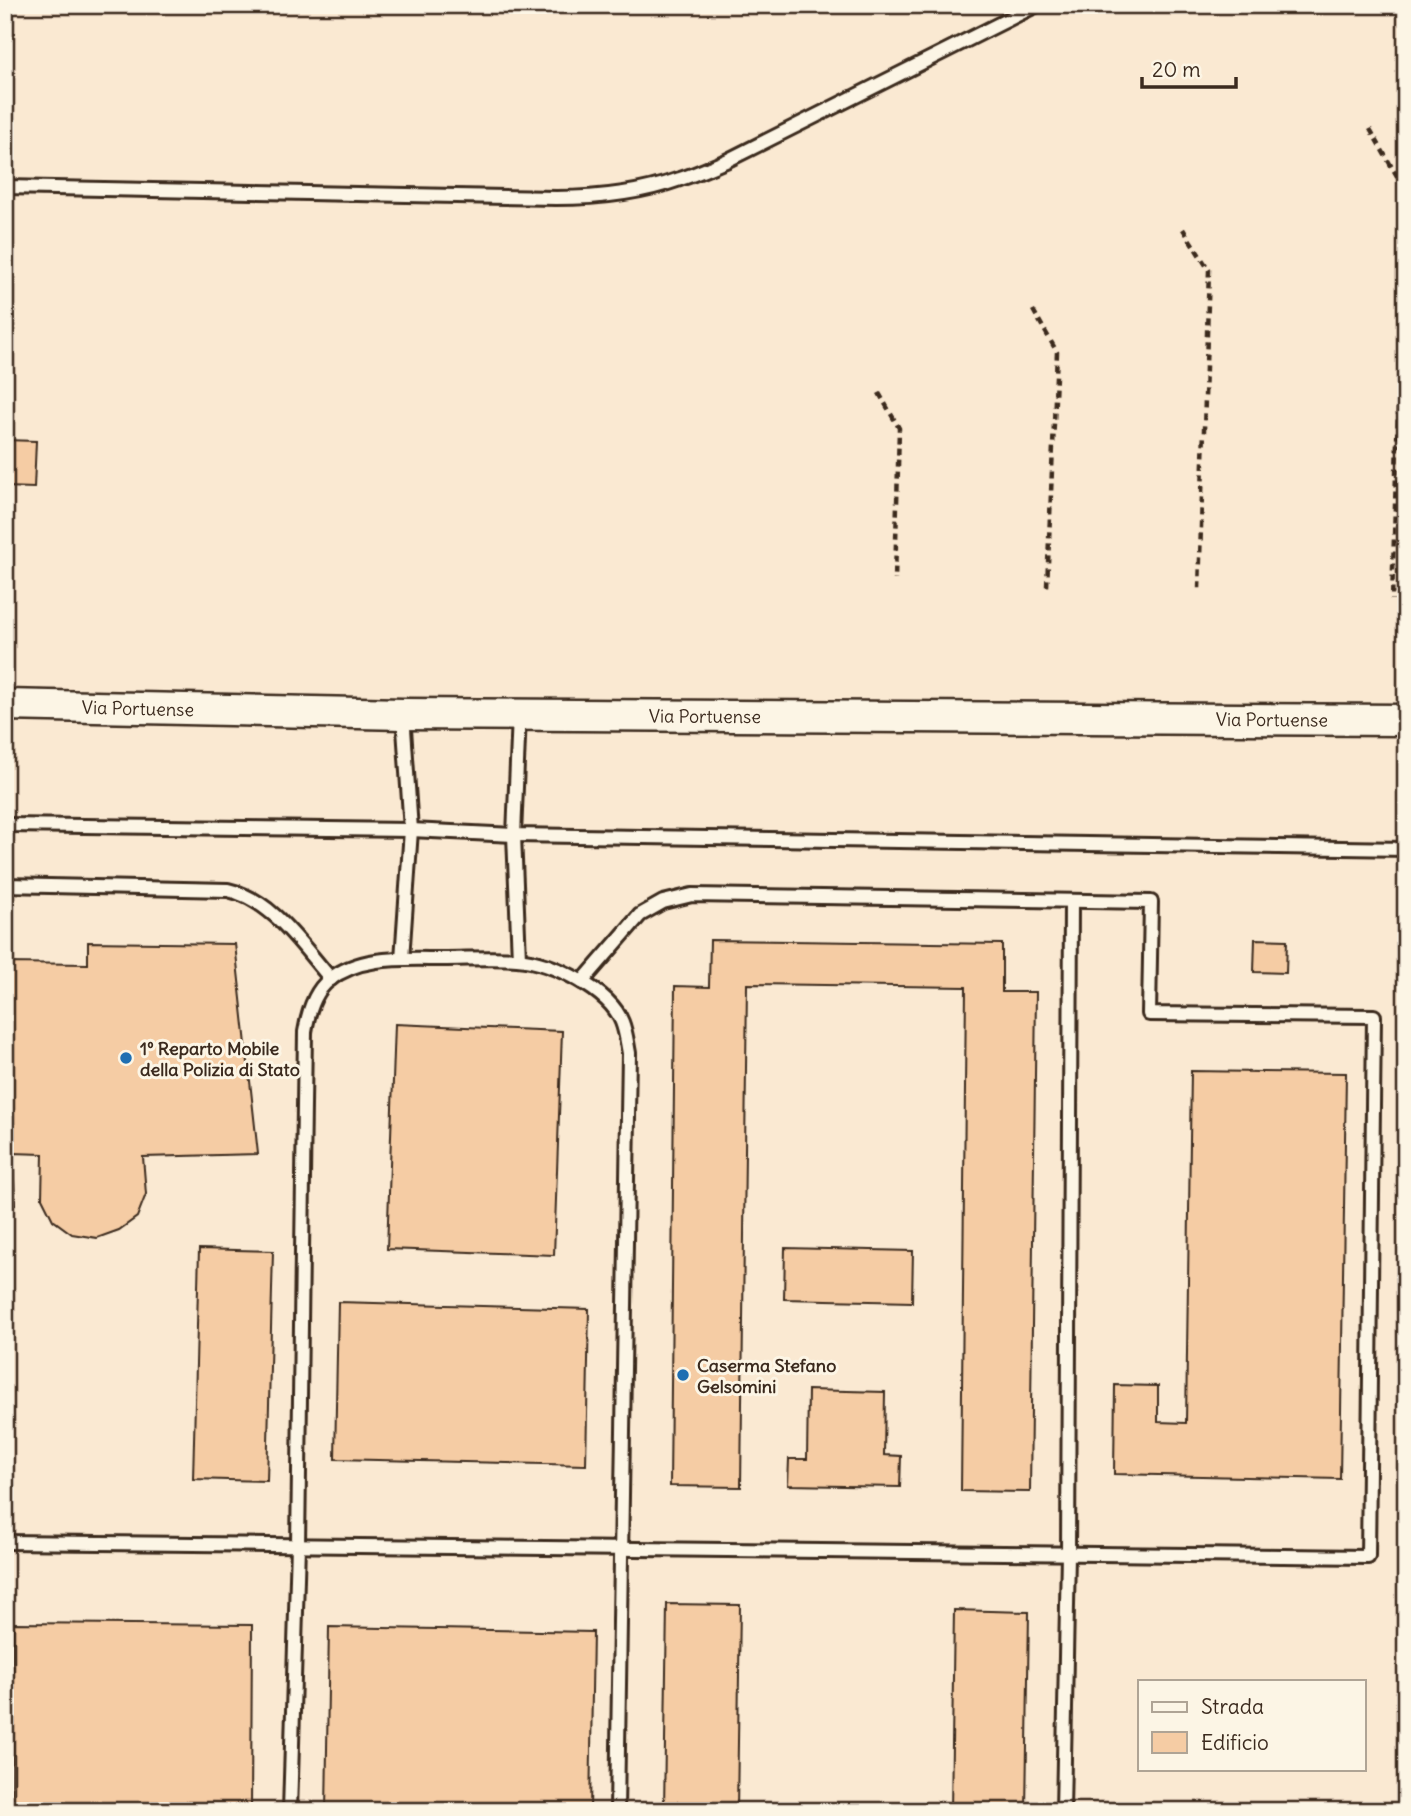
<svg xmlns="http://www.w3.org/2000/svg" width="1411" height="1816" viewBox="0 0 1411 1816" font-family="Delius,sans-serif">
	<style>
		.building { fill: #f5cca4; stroke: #3b2a1e; stroke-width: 2 }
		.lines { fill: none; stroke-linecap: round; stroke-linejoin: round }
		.service-casing { stroke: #3b2a1e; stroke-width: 18 }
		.tertiary-casing { stroke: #3b2a1e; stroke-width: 35 }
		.path { stroke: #3b2a1e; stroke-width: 4.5; stroke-dasharray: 7 5; stroke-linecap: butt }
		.service { stroke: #fcf5e5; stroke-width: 12 }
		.tertiary { stroke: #fcf5e5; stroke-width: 30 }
		.poi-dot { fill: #1f6fb2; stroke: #fcf5e5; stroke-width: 2.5 }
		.labels { text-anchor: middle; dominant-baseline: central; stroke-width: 6; stroke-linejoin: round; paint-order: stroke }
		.street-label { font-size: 18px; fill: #3b2a1e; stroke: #fcf5e5 }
		.poi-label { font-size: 18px; font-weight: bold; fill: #3b2a1e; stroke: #fcf5e5; text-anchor: start }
	</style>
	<rect width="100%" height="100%" fill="#fae9d2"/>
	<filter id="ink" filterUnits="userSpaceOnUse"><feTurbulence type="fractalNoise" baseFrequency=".0143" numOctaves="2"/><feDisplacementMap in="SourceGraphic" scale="14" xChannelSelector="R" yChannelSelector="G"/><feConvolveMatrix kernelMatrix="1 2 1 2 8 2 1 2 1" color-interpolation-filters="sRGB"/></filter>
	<g filter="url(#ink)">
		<g class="building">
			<path d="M5,440L36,441L34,488L5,487Z"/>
			<path d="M1255,939L1287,940L1286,973L1254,972Z"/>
			<path d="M710,940L1002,944V992H1036L1030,1492L961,1491L966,987L747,984L741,1487L670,1486L675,986L709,987Z"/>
			<path d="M88,942L235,944L258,1154L143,1157L146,1194L137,1217L119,1230L97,1238L72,1234L53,1220L42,1198L43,1154L13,1153L15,1205L5,1206V963L88,964Z"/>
			<path d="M395,1024L562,1031L554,1255L387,1249Z"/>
			<path d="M1191,1071L1346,1073L1340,1479L1114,1474L1115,1385L1158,1386V1422L1186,1423Z"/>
			<path d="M785,1248L913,1251L912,1302L784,1299Z"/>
			<path d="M199,1249L273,1251L267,1481L193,1479Z"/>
			<path d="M338,1302L589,1309L586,1465L335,1459Z"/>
			<path d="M808,1390L885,1392L884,1455L901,1456L900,1487L788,1485L789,1459H807Z"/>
			<path d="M667,1604L740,1605L737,1811H664Z"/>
			<path d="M954,1610L1029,1612L1026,1811H951Z"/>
			<path d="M13,1623L252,1625L251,1811H12Z"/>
			<path d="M329,1627L593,1632L590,1811H326Z"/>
		</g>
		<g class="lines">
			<defs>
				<g id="service">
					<path d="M5,187L556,198C598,198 641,193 680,179C696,174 711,167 726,161L1037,5"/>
					<path d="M5,825L411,830L514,835L1406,849"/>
					<path d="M5,885L228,890C273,900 301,945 331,979"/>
					<path d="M402,959L411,830L403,714"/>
					<path d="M519,959L514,835L519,715"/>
					<path d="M5,1542L1368,1557L1374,1016L1149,1014L1151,902L692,895L663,902L640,915L582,982"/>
					<path d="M290,1811L298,1545L305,1032C308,1013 314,992 329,980C360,955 405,959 442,959C467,959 492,957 517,959C551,962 609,989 622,1022C626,1032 627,1043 629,1053L617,1811"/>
					<path d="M1063,1811L1068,1554L1071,902"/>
				</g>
				<g id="tertiary">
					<path id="s1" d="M5,705L403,714L1406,720"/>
				</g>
			</defs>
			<use href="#service" class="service-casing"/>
			<use href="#tertiary" class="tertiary-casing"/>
			<g class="path">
				<path d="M1370,129L1405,190L1392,600"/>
				<path d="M1183,229L1209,270L1199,590"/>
				<path d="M1033,310L1057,352L1047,587"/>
				<path d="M879,393L899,428L895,580"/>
			</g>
			<use href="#service" class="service"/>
			<use href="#tertiary" class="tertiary"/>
		</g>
	</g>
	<g class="poi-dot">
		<circle cx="126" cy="1058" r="7"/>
		<circle cx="683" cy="1375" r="7"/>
	</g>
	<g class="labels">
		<g class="street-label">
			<text stroke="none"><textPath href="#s1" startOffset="133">Via Portuense</textPath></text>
			<text stroke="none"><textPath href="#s1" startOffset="700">Via Portuense</textPath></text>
			<text stroke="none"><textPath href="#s1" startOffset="1267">Via Portuense</textPath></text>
		</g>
		<g class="poi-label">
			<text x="140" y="1048">1º Reparto Mobile<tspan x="140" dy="21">della Polizia di Stato</tspan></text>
			<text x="697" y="1365">Caserma Stefano<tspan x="697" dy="21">Gelsomini</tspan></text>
		</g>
	</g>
	<rect width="1411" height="1816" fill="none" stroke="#fcf5e5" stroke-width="28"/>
	<rect x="14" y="14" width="1383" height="1788" fill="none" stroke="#3b2a1e" stroke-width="2.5" filter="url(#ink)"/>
	<rect x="1138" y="1680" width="228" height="91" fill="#fcf5e5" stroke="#afa495" stroke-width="2"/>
	<rect x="1152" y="1702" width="35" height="10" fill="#fcf5e5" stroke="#afa495" stroke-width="2"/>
	<text x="1201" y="1714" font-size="21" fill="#3b2a1e">Strada</text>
	<rect x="1152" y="1732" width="35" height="21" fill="#f5cca4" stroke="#afa495" stroke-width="2"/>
	<text x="1201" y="1750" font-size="21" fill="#3b2a1e">Edificio</text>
	<path d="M1142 77v10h94v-10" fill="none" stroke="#3b2a1e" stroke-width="3.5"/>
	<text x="1152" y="77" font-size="21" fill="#3b2a1e" stroke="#fcf5e5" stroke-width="5" paint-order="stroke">20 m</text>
</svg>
